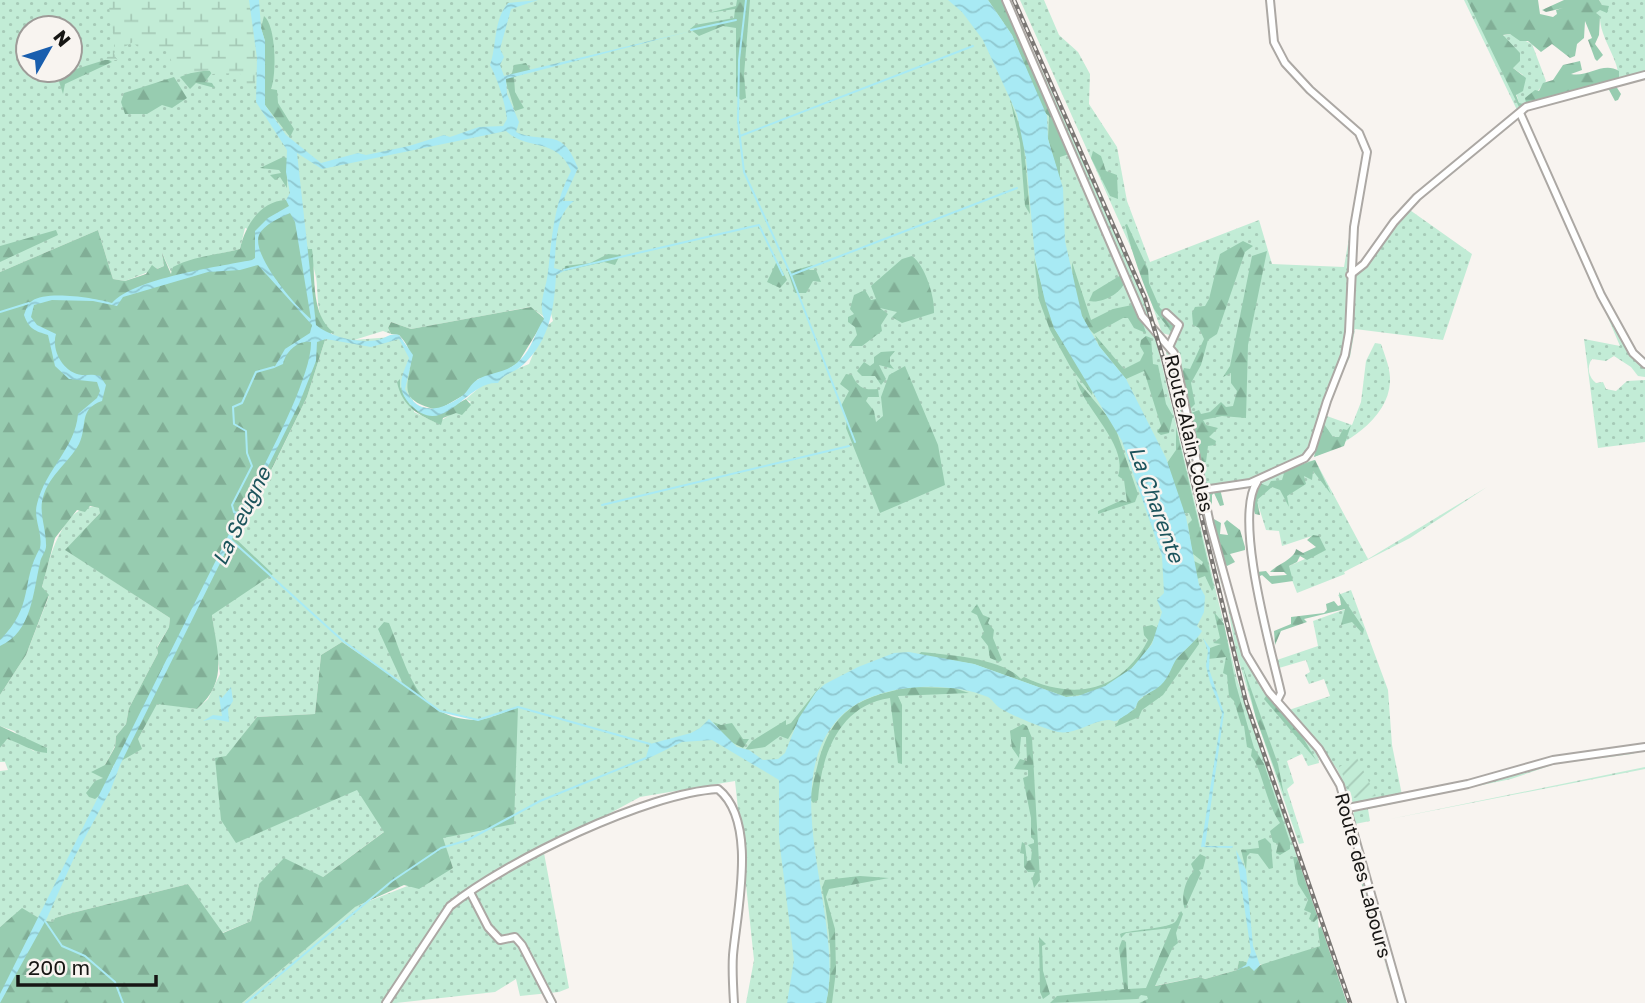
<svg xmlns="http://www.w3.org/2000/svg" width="1645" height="1003" viewBox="0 0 1645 1003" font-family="'Golos Text',sans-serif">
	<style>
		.grass { fill: url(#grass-dots); fill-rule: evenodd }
		.forest { fill: url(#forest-firs) }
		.wetland { fill: url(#wetland-marsh) }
		.garden { fill: url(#garden-furrows) }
		.water { fill: url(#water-waves); fill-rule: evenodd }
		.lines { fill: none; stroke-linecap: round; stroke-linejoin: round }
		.stream { stroke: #a8eaf4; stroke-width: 2 }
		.minor-casing { stroke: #aca8a4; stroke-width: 10 }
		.minor { stroke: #fff; stroke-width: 6 }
		.rail-casing { stroke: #7b7875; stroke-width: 4.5 }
		.rail { stroke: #f8f4f0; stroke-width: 2; stroke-dasharray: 5; stroke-linecap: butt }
		.labels { text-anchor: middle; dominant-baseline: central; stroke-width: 5; stroke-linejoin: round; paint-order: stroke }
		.street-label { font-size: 19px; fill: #171614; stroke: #f8f4f0 }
		.water-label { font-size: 21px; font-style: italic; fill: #1c545c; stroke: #f8f4f0 }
	</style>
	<defs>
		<pattern id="grass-dots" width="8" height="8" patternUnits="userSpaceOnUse" patternTransform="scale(1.75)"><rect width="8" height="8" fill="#c2ecd6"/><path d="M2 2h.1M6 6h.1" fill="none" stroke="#a6cab7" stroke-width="1.8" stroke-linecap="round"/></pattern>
		<pattern id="forest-firs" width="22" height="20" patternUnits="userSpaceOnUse" patternTransform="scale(1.75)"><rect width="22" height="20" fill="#97ccb0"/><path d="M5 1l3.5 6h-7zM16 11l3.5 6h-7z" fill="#81ae96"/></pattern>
		<pattern id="wetland-marsh" width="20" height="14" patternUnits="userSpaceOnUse" patternTransform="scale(1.75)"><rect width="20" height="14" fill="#c2ecd6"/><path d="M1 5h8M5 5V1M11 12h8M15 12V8" fill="none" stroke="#a6cab7"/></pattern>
		<pattern id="garden-furrows" width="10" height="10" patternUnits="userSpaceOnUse" patternTransform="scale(1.75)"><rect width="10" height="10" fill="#c2ecd6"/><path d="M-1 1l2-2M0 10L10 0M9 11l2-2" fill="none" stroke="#a6cab7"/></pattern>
		<pattern id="water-waves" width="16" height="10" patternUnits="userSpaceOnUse" patternTransform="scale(1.75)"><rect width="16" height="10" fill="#a8eaf4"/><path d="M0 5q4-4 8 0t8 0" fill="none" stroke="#90c8d0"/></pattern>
	</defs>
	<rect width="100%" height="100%" fill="#f8f4f0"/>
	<g class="grass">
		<path d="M0,0H1002L1140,318L1155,336L1237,679L1318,918L1320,946L1267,965L1239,962L1237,970L1205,979L1198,977L1154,986L1148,1000L1139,1003H746L754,960L735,781L640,797L566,837L544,853L569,988L559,992L520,996L516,979L495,992L396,1003H242L354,907L453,868L442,838L478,720L440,711L342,642L321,655L315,714L257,717L226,757L237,842L357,789L385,831L323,877L259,884L251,921L222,933L188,884L68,914L55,918L53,923L44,921L22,909L0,927V771L8,770L5,762H0V748L6,739L20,742L35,752L14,731L0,726V695L26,655L49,596L42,588C48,562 63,498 100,508V513L66,550L170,618L169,627L157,647L158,653L129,708L126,724L116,736L115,746L105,765L104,778L89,797L138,739L157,703L197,709L208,699L220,674L212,615L237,541L307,397L326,337L339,338C319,329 318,307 317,287C317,274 311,261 308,249L245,228L240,249C210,257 197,254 172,274L162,253L164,266L125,281L113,279L98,230L0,272ZM28,28H70V70H28ZM530,307L543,316L550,310L553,321L544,328L529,364L487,381L466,399L471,402L437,423L414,412L409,353L402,340L391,337L354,340L383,331L391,334L388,328L391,322L411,329Z"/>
		<path d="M1010,0L1124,250L1153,326L1145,317Z"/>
		<path d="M1020,0H1044L1059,35L1078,52L1090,74L1089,104L1117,147L1127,201L1150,262L1259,220L1272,264L1344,267L1355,203L1347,284L1345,346L1307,454L1257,479L1207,488L1174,344L1177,337L1162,333L1136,259Z"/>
		<path d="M1464,0H1467L1521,107L1451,166L1369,252L1404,204L1517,110Z"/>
		<path d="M1599,0H1645V74L1618,80C1621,61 1599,38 1600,16L1595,14L1602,5Z"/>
		<path d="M1510,34L1532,44L1546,81L1527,104L1519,103L1516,93L1523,75L1513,68L1502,36Z"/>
		<path d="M1407,208L1472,254L1443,340L1355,329L1350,357L1341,375L1347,356L1353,280Z"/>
		<path d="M1597,292L1615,325L1645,366V377L1638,376L1631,367L1614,356L1606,361L1592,359C1586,367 1589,378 1596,383L1603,382L1606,389L1616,391L1627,381L1645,380V442L1598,448L1584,339L1620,346Z"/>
		<path d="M1164,343L1175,365L1223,593L1171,372Z"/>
		<path d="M1375,343L1381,344C1385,356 1391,370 1390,382C1388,420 1344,445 1314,457L1324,415L1352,425L1361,402L1366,361Z"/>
		<path d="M1315,460L1368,559L1487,487L1410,538L1344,572L1345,574L1297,593L1287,567L1325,550L1312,536L1282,546L1279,531L1266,530L1257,501L1252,499C1255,476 1294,464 1315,460Z"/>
		<path d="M1351,590L1388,690L1392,745L1402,795L1358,804L1353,803L1337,769L1289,710L1330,696L1324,679L1309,684L1305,675L1310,672L1306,660L1279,668L1277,660L1318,646L1313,621L1346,609L1338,595Z"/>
		<path d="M1226,597L1243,652L1257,680L1317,751L1319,763L1308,766L1302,754L1287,761L1294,783L1287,789L1304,843L1299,844L1256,718L1236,652Z"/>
		<path d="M1645,749L1632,754L1555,764L1511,779L1368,809L1370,821L1355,824L1353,814L1356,809L1367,807L1476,785L1541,765Z"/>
		<path d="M1645,767V769L1390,819Z"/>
		<path d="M1357,865H1361L1386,967L1399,1003L1372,926Z"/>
	</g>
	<g class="forest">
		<path d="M737,0H750L744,75L746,98L741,100L736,96V28L723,26L699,36L690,29L695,25L734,18L735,9L708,13L736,6Z"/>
		<path d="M988,0H1003L1069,154L1060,157V181L1048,139L1049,116L1044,112L1012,35Z"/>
		<path d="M1467,0H1538L1540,14L1553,17L1557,14L1556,10L1563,8L1546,12L1542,10L1564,0H1599L1602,5L1609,6L1607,13L1600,10L1596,13L1600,16L1599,35L1595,44L1603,55L1597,61L1595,59L1588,40L1592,38L1585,21L1584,38L1577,44L1575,56L1570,58L1552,44L1541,52L1528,41H1520L1510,34L1503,35L1520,53V61L1513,68L1526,78L1523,91L1516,95L1519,103L1527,104L1519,107Z"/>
		<path d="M264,16C276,25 277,75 271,89L277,90L278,103L294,129L290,137L265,105V41L261,28Z"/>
		<path d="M108,59L112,62L65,84L63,94L57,75Z"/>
		<path d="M1580,61L1582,70L1571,74C1587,78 1603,61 1619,71V79L1614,83L1621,94L1618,100L1615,101L1608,88L1526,103L1525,98L1535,90L1539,91L1543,83L1553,80L1563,65Z"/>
		<path d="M526,63L531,71L514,77L515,92L524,108L515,111L505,79L512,73L514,65Z"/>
		<path d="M198,70L213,71L205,82L212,83L215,88L196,83L190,89L180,77Z"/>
		<path d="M174,77L187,98L172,108L162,105L147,114H125L121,102L124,93Z"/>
		<path d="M1010,99L1023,136L1030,214L1025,206L1020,143Z"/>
		<path d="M1093,151L1101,156L1106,171L1117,175L1118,199L1110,196L1091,158Z"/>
		<path d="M283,157L287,158V188L280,177L275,180L270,175L281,173L279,170L260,168Z"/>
		<path d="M286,200L293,203L308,249H312C316,277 310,313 333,332L326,337L307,397L237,540L273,574L212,615C217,653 229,681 197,709L157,704L138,739L142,749L114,765L101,794L95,799L89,797L86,793L95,781L103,778L91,772L105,765L115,747L116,736L126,724L129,708L158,653L157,648L169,627L170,618L65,550L100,513L99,508L90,506L85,512L77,510L55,538L42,587L49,595L26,655L0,695V272L98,230L113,279L125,281L146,274L152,265L157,269L164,266L162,253L171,274L173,267C194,256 217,255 240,249C245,226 260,201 286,200Z"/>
		<path d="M1127,224L1148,269L1149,283L1156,299L1160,308L1179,325L1178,337L1173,336C1168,325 1159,318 1154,309C1142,282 1132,253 1125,225Z"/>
		<path d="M56,230L58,235L0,262V246Z"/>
		<path d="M1243,241L1253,246L1245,252L1217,334L1208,340L1201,365L1191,383L1195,404L1190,409L1182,374L1184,368L1190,369L1204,339L1199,328L1193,325L1192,313L1195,307L1205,306L1209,299L1220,254Z"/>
		<path d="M1267,251L1248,345L1246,418L1222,416L1203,420L1206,425L1218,428L1209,437L1216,441L1215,445L1208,446L1206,462H1200L1191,413L1199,410L1201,414L1210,412L1221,402L1226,407L1233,406L1237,391L1231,383V373L1223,377L1230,366L1252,256Z"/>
		<path d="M608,254L620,255L615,265L604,262L564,271L565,266L590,263Z"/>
		<path d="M912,256C925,265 935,297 934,313L902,323L892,317L897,312L880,308L888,314L881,325L882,331L862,346H849L857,335L855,327L848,322V317L854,314L850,309L854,295L865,290L871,300L876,299L871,286L902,259Z"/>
		<path d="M1034,258L1054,328L1093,389L1092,395L1071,368L1050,330L1039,300Z"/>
		<path d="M777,261L787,280L780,288L767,282Z"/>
		<path d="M1072,262L1091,320L1113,309L1132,305C1138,309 1145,328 1146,333L1134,328L1128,318H1123L1094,334C1077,318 1072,284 1072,262Z"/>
		<path d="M813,265L809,270H816L821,282L813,281L806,293H795L788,272Z"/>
		<path d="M1121,275L1125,279C1124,293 1101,304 1089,301L1093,292Z"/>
		<path d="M531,307L545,319L518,363L502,373L478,379L464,395L438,410C377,396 432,368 399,335L391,334L388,328L391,322L411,329Z"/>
		<path d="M1095,335L1124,369L1140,361L1144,353L1140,346L1141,340L1146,336L1151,338L1153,364L1158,365L1166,404L1173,416L1169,433L1161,435L1157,432L1161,426L1144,371L1126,379L1099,346Z"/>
		<path d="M895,351L890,357V364L894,369L879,365L886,379L881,385L875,376H862L857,371L864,362L870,366L874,363V357L881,352Z"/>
		<path d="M905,366L938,445L945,485L880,513L846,428L847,420L841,406L849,391L840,384L846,374L852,375C859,389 864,390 878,389L879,397H868L866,401L874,411L876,422L883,416L881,397L889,375Z"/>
		<path d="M400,379V387L410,405L444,411L466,399L471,405L462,415L456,413L443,418L441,425C419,415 402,407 397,382Z"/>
		<path d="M1076,379L1114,424L1138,494L1135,502L1098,514V511L1122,500L1127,502L1124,480L1118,476C1129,445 1083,408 1076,379Z"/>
		<path d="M1325,415L1324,424L1333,437H1339L1343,429L1347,430L1351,425L1344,446L1314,457Z"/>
		<path d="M1176,427L1214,588L1212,591L1205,576L1197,579L1194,561L1202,565L1203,562L1192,553L1188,524L1192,520L1189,513H1184L1167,463L1176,450Z"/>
		<path d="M1315,460L1331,494L1313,471L1312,480L1304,476L1306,484L1287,496L1289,507L1280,490L1272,487L1257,500L1260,515L1255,514L1252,504L1258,483L1268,486L1271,481L1282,480L1285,470Z"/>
		<path d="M1220,489L1224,505L1220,506L1214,493L1212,495V518L1221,523L1220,534L1228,535L1224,523L1227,520L1240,530L1245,547V550L1230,554L1235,562L1227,566L1220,560L1206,494Z"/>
		<path d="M1313,535L1319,536L1326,550L1307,560L1300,556L1297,562L1289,566L1293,581L1272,584L1262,575L1258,577L1257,572L1266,571L1270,576L1287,575L1284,572H1270C1276,565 1295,559 1296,549L1303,553L1316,547L1307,540Z"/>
		<path d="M1339,592L1364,629L1363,634L1352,622L1341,625L1345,609L1304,619L1307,622L1281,631L1275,645L1274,631L1291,624V617L1324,613L1327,610L1326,604L1334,601L1338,606L1341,605Z"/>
		<path d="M977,604L983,615L990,618L988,623L994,630L993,638L1002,660L999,662L990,658L988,646L981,637L984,632L977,615L971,612Z"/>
		<path d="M1214,612L1224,624L1236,685L1254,748L1264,764L1290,842V849L1280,855L1276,853L1278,844L1273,842L1270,831L1280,823C1266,804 1262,768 1251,756L1252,749L1247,747L1244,726L1241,724L1234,701L1229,696L1227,675L1223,673L1226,657L1208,659L1210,648L1221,644L1213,643L1220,638Z"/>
		<path d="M384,622L389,623C408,669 415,719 477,720C489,720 506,711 518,707L514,824L443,838L453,868L419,889L404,885L355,907L242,1003H0V927L22,908L44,921L53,922L55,918L68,914L188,884L223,933L251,921L259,884L284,858L323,877L384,832L357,790L236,843L221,820L215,758L226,756L257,717L315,714L321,655L342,642L403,684L378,629Z"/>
		<path d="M1152,625L1158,628C1149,658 1118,685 1088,694C1080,696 1073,695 1066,697L974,664L919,655L921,652C949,655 1002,658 1021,679L1024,677C1074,701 1121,692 1148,640L1144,635L1143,627Z"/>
		<path d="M1198,637L1199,644L1163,695L1142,710L1139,717L1115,727L1120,718L1136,708L1137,702L1157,687L1175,660Z"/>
		<path d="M1243,667L1278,764L1284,795L1256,718Z"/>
		<path d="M821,685L788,739L780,736L765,747L745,750L752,741L786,720V725L791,723Z"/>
		<path d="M913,687L954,688L969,693L898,696L902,705V764L898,763L890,698C839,705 821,756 818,800L813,803L810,799C824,727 836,699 913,687Z"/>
		<path d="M1266,696H1270L1295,724L1316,760L1264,699Z"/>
		<path d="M713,722L721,725L732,723L743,739H749L743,748L729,741Z"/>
		<path d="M1023,724L1027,726L1032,738L1040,880L1034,888L1032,879L1035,872H1028L1024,867V854L1020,853L1022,842L1025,844L1027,861L1031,860L1032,850L1028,845L1034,843V840L1031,837V818L1023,778L1028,776V770L1014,769L1020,759L1027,761C1027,755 1026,742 1026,737H1021L1019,758L1012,748L1010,731Z"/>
		<path d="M0,726L47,748V753C32,752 21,743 7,739L0,748Z"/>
		<path d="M1265,838L1271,844L1273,868L1269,869L1258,854L1250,853L1247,856L1246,870L1241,850L1259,848L1258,841Z"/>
		<path d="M1200,854L1206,857L1203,869L1199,870L1201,873L1185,909C1180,897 1186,878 1194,871L1191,864Z"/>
		<path d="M1293,857H1297L1318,918L1314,922L1309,919L1311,913L1304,910L1308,900L1298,884Z"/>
		<path d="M860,876L889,878L829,889L826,897L835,929L836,971L832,1003H826C835,966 829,925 822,888L825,880Z"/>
		<path d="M1181,911L1183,914L1176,933L1178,943L1173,947L1155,986L1199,977L1205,979L1237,970L1239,961L1246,962L1254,970L1260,965L1320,946L1318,929L1321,926L1347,1003H1139L1148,999L1147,996L1141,995L1137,999L1050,1003L1057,996L1124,989L1119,948L1122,940L1126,942L1128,989L1146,988L1171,928L1126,933L1121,938L1120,934C1132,929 1170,929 1176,921C1178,918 1179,914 1181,911Z"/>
		<path d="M1039,937L1046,944L1042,946L1043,971L1050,994L1043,999L1040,992Z"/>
	</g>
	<path class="wetland" d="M108,0H249L257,58L255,84L241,86L240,73L212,74L209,70L180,75C163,54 174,41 140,50L133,42L114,53L117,60H105L115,47Z"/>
	<path class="garden" d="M1357,758L1376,796L1354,798L1339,767Z"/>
	<g class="water">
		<path d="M249,0H259L261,28L265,41V105L286,135L321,163L358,153L366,155L409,146L444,135L450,137L479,127L503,126L507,119C505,102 498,80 490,65C497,46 493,21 508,3L538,0L511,9L500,49L504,57L500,65L504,76L691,31L506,79L507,94L519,122L516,132C545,145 562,125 578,168L563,201H574C554,216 557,245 554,268L564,271L556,275C554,309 550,339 524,364C515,373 504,373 498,383C466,380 444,442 409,403C395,388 403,373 409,358L399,339L371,347L326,339L317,342L316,361L299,404L120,765L111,789L74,858L47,918L0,1003V994L236,520L233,511L240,512C259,475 312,379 311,342C298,340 286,351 283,364L274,368L285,349L310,333L312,325L258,265L240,270L208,272L123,297L117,306L93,301L52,300L34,305L31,317L37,325L56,334C51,350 63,373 82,375C88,375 93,374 100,376L106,385L102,401C78,409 88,426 79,444C68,464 46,477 42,502C40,515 46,530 46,544C47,551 41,556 40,563C33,592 32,632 0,646V640C35,605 20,583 40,548C43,533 33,519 37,504C46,468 75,449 78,414L97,398L100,391L97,382L69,379L55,366L48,335C35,331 29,329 24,315C26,310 27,304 32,301C46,290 96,298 112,303C135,278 217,267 252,260L255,258V231L268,218L289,206L286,200L290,193L286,172L287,150L256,102L257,58ZM506,131C527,151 557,137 571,171C554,203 552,236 548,272C546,290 538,302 544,319C535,332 532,349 520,360C507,374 491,371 477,380C470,384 468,392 462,396C442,410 419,418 405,389L413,355L399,335C389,333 387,338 378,340C359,344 330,337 316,325L297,153L322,169ZM290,213L295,222L311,319C296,307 251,255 259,235C264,224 280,218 290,213Z"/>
		<path d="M948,0H988L1012,35L1047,116L1048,139L1063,188L1065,241L1082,316L1099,346L1126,379L1166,458L1186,517L1199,585L1205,596L1204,612L1197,626L1202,631C1196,641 1185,649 1177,658C1172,665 1169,678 1161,685C1155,691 1146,693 1140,699C1137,702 1137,705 1135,708C1133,711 1121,718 1118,720C1112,723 1114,720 1108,720C1091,721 1076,735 1058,732C1044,729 1011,715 1000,708C995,705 992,699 988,697C947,680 875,683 842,715C772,783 846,918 826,1003H787L794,960L779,838V780L712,740L682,742L645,760L650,744L691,733L700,728L709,719L737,747L749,750L763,760L778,759L785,753L799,718L816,692L825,684L858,667L894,653L909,652L974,664L1066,697L1078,696L1105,686L1132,668L1152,644L1162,612L1157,600L1164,593L1162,556L1122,441L1054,328L1045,301L1035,258L1026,158L1017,114L983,40L962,12Z"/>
		<path d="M1203,638L1210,648L1209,669L1224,713L1205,846H1233L1232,848L1201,847L1222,713L1210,682L1206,666L1208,651Z"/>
		<path d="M231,687L233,701L228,709L229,722L213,719L203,721L213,715L222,716L219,696L222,698Z"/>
		<path d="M1236,850L1246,870L1253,946L1260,965L1254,971L1249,966L1237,970L1246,965L1251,952Z"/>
	</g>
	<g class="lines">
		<g class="stream">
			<path d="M746,0L739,60L738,121L744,172L791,275L855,442"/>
			<path d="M691,30L736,20"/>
			<path d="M740,136L973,46"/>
			<path d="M564,270L759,225L783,275"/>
			<path d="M791,275L1017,188"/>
			<path d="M0,312L29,303"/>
			<path d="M602,505L849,446"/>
			<path d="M234,512L232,505L252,466L247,453L246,431L234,424L233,407L242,403L256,372L274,367"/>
			<path d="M230,539L343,641L440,711L478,720L518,707L650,744"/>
			<path d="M45,921L62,946L85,956L115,982L123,1003"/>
			<path d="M246,1003L392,881L441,848L468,840L540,801L646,758"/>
		</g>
		<defs>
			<g id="minor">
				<path d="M1006,0L1142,316L1174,353L1210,524L1246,654L1269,692L1319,749L1340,785L1402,1003"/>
				<path d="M1520,113L1601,295L1633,353L1645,364"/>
				<path d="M1350,275L1364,264L1394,222L1417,197L1526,107L1645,75"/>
				<path d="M1166,313L1179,325L1170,345"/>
				<path d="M1257,482C1233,518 1271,649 1281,693L1277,701"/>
				<path d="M1203,490L1250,483L1305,458L1312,449L1327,401L1345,355L1349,332L1354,227L1367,152L1359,133L1310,90L1285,63L1274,42L1270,0"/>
				<path d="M1348,808L1468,784L1553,760L1645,747"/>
				<path d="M470,892L488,927L500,940L515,937L522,945L552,1003"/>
				<path d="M386,1003L450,906C506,861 647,793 718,789C758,821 737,910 733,955C732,970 733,987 734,1003"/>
			</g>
		</defs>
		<use href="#minor" class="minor-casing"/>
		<use href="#minor" class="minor"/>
		<defs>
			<path id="rail" d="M1014,0L1145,298L1163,358L1246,702L1350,1003"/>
		</defs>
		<use href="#rail" class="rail-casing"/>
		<use href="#rail" class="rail"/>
	</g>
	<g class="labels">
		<g class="street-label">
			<text transform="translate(1190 433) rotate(77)">Route Alain Colas</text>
			<text transform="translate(1364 875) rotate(75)">Route des Labours</text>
		</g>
		<g class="water-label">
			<text transform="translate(1157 504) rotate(70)">La Charente</text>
			<text transform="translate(241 516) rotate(-64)">La Seugne</text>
		</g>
	</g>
	<g transform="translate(49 49) rotate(51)"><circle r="33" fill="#f8f4f0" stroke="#9e9b98" stroke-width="2"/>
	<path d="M0-5L12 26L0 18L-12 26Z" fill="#195eae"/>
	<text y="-10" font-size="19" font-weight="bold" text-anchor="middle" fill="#171614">N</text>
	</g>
	<path d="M18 975v10h138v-10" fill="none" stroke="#171614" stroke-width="3.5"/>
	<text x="28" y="975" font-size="21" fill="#171614" stroke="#f8f4f0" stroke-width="5" paint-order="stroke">200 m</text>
</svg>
